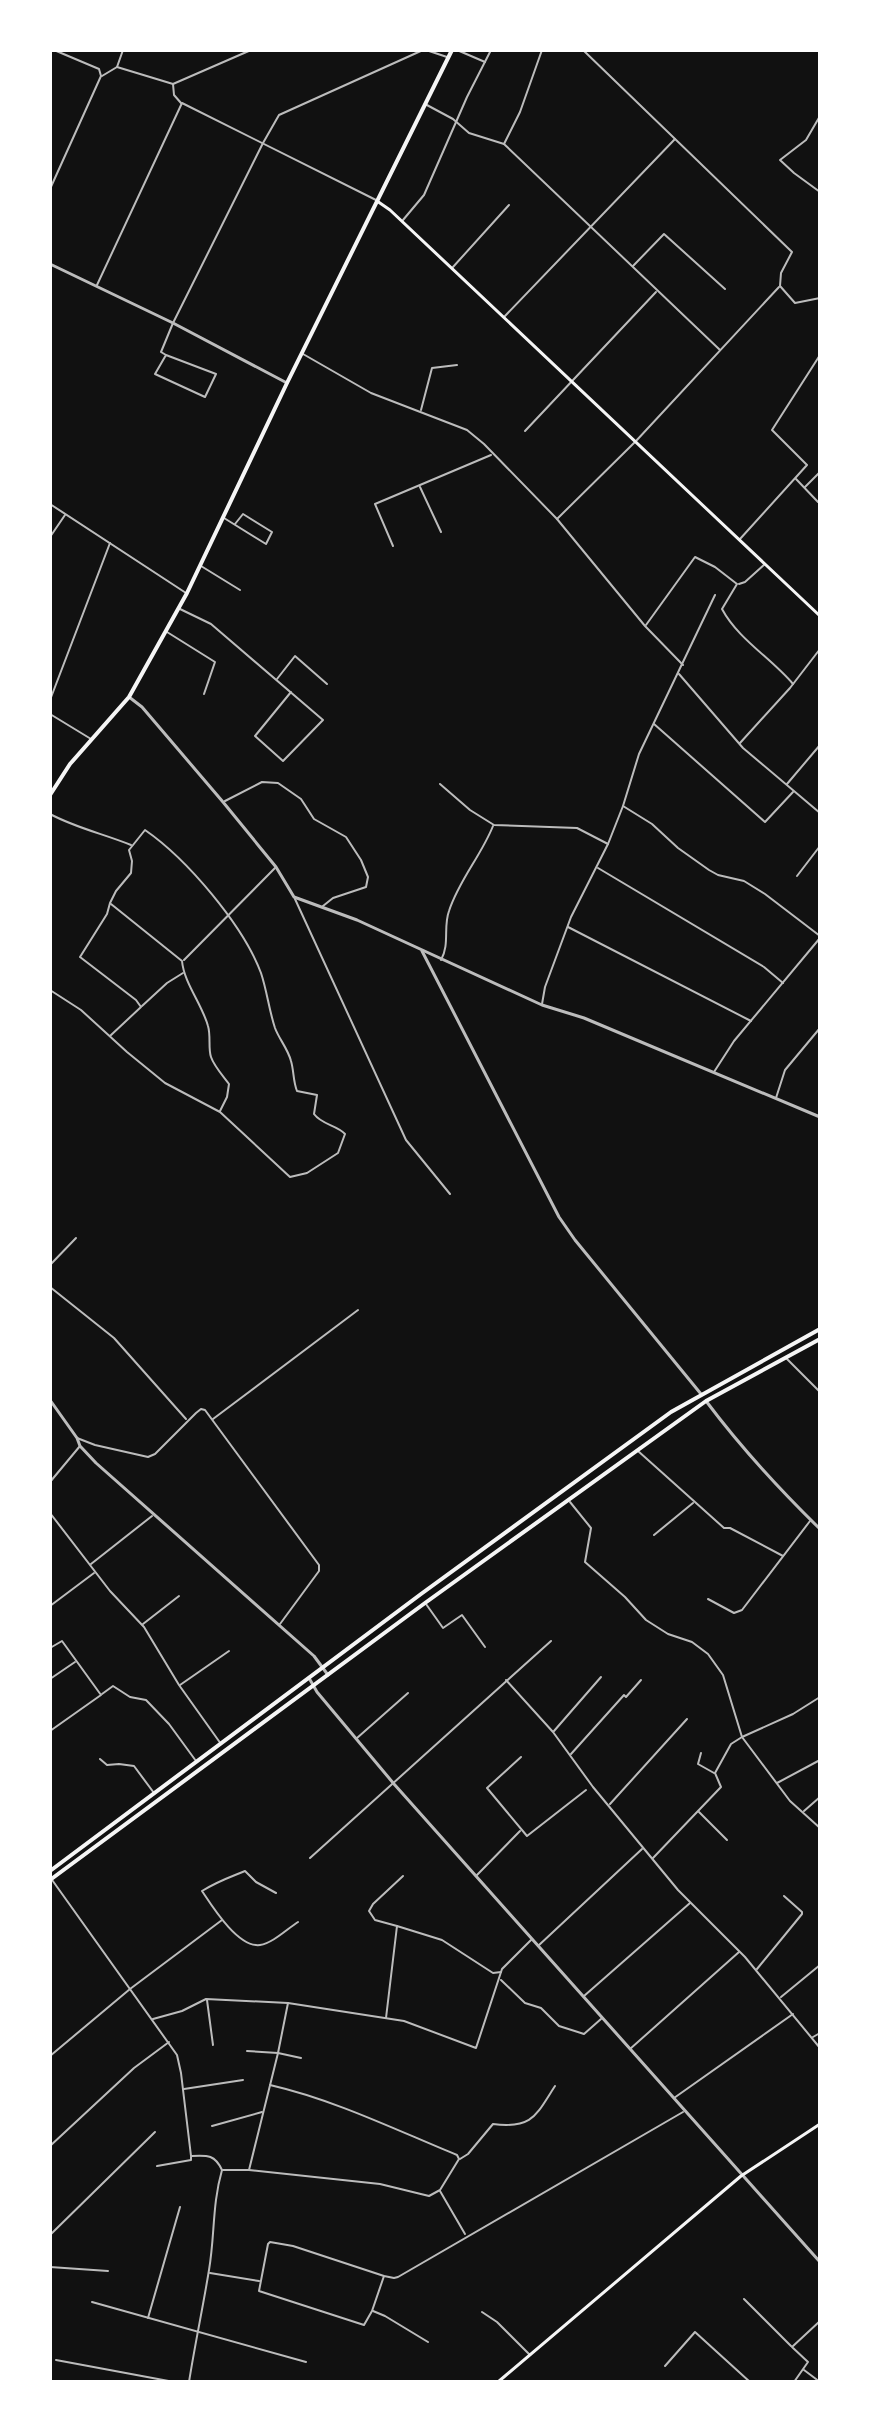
<svg xmlns="http://www.w3.org/2000/svg" width="870" height="2432" viewBox="0 0 870 2432" font-family="'PT Serif',serif">
	<style>
		.lines { fill: none; stroke-linecap: round; stroke-linejoin: round }
		.minor { stroke: #bcbcbc; stroke-width: 2 }
		.tertiary { stroke: #bcbcbc; stroke-width: 3 }
		.secondary { stroke: #f5f5f5; stroke-width: 3 }
		.primary { stroke: #f5f5f5; stroke-width: 4 }
	</style>
	<rect width="100%" height="100%" fill="#111"/>
	<g class="lines">
		<g class="minor">
			<path d="M426,50L447,57"/>
			<path d="M457,50L485,62"/>
			<path d="M583,50L792,252L781,273L780,286L795,303L820,298"/>
			<path d="M117,67L173,84"/>
			<path d="M102,76L117,67L123,50"/>
			<path d="M181,103L174,95L173,84L251,50"/>
			<path d="M425,104L453,119L469,133L504,144L720,350"/>
			<path d="M820,116L806,140L780,160L794,173L820,192"/>
			<path d="M504,144L520,112L542,50"/>
			<path d="M50,189L101,76L99,69L54,50"/>
			<path d="M403,220L424,195L467,97L491,50"/>
			<path d="M633,266L664,234L725,289"/>
			<path d="M453,267L509,205"/>
			<path d="M97,285L182,103L376,200"/>
			<path d="M505,316L675,139"/>
			<path d="M303,354L371,393L467,430L484,444L557,519L645,626L683,665"/>
			<path d="M166,355L216,374L205,397L155,374L166,355L161,352L173,323L263,143L279,115L423,50"/>
			<path d="M421,410L432,368L457,365"/>
			<path d="M525,431L656,292"/>
			<path d="M796,479L818,502L820,500"/>
			<path d="M420,487L441,532"/>
			<path d="M805,487L820,472"/>
			<path d="M50,504L186,593"/>
			<path d="M224,518L266,544L272,532L243,514L235,524"/>
			<path d="M557,519L636,441L779,287"/>
			<path d="M50,537L65,515"/>
			<path d="M740,539L807,465L772,430L820,355"/>
			<path d="M393,546L375,504L491,455"/>
			<path d="M201,566L240,590"/>
			<path d="M739,584L745,582L765,564"/>
			<path d="M180,609L211,624L323,720L283,761L255,736L291,692"/>
			<path d="M646,625L695,557L715,567L737,584L722,609C738,639 771,658 793,684"/>
			<path d="M167,632L215,662L204,694"/>
			<path d="M679,674L743,748L820,813"/>
			<path d="M277,679L295,656L327,684"/>
			<path d="M50,700L110,543"/>
			<path d="M50,714L91,739"/>
			<path d="M654,724L765,822L793,792"/>
			<path d="M740,743L790,688L820,649"/>
			<path d="M440,784L470,810L494,825L577,828L608,844"/>
			<path d="M787,784L820,745"/>
			<path d="M225,801L262,782L278,783L301,799L314,819L346,837L361,860L368,877L366,887L333,898L323,906"/>
			<path d="M623,806L652,824L678,848L709,870L718,875L744,881L765,894L820,936"/>
			<path d="M50,814C76,828 104,834 131,845"/>
			<path d="M598,868L764,967L783,983"/>
			<path d="M797,876L820,846"/>
			<path d="M295,899L406,1140L450,1194"/>
			<path d="M111,904L182,961C184,983 202,1004 208,1026C211,1036 208,1048 211,1057C214,1066 223,1076 229,1084L227,1097L220,1111"/>
			<path d="M568,927L751,1021"/>
			<path d="M184,960L275,868"/>
			<path d="M441,960C450,944 443,927 449,911C459,880 481,856 493,826"/>
			<path d="M50,990L81,1010L127,1052L165,1083L220,1112L290,1177L307,1173L338,1153L345,1134C337,1125 322,1125 314,1114L317,1095L297,1091C293,1081 294,1071 291,1061C288,1049 279,1039 275,1028C269,1010 267,991 261,973C243,925 187,859 145,830L129,850L132,861L131,873L116,891L110,903L107,914L80,957L136,1000L141,1007L110,1036"/>
			<path d="M542,1004L545,987L571,917L608,844L623,806L639,754L715,595"/>
			<path d="M142,1006L167,983L183,973"/>
			<path d="M714,1072L734,1041L820,938"/>
			<path d="M776,1098L785,1070L820,1028"/>
			<path d="M50,1265L76,1238"/>
			<path d="M50,1287L114,1338L186,1419"/>
			<path d="M787,1359L820,1392"/>
			<path d="M213,1419L358,1310"/>
			<path d="M77,1438L95,1445L148,1457L155,1454L196,1413L201,1409L205,1410L319,1565V1571L280,1624"/>
			<path d="M638,1451L724,1528H730L783,1556"/>
			<path d="M50,1482L80,1446"/>
			<path d="M570,1502L591,1528L585,1562L625,1597L646,1620L668,1634L692,1642L708,1654L723,1675L742,1737L790,1801L820,1828"/>
			<path d="M50,1513L110,1591L144,1627L179,1685L221,1744"/>
			<path d="M654,1535L693,1503"/>
			<path d="M91,1564L152,1516"/>
			<path d="M708,1599L734,1613L742,1610L810,1521"/>
			<path d="M426,1604L443,1628L462,1615L485,1647"/>
			<path d="M50,1606L94,1573"/>
			<path d="M143,1624L179,1596"/>
			<path d="M50,1648L62,1641L101,1695L50,1731"/>
			<path d="M50,1679L75,1662"/>
			<path d="M506,1680L553,1732L593,1787L678,1890L745,1957L820,2048"/>
			<path d="M180,1685L229,1651"/>
			<path d="M102,1694L113,1686L130,1697L146,1700L169,1724L196,1761"/>
			<path d="M554,1731L601,1677"/>
			<path d="M357,1738L408,1693"/>
			<path d="M701,1753L698,1764L714,1773"/>
			<path d="M571,1754L624,1695L626,1697L641,1680"/>
			<path d="M521,1757L487,1788L527,1836L586,1790"/>
			<path d="M100,1759L107,1765L119,1764L134,1766L154,1793"/>
			<path d="M777,1783L820,1760"/>
			<path d="M610,1804L687,1719"/>
			<path d="M804,1811L820,1797"/>
			<path d="M699,1812L727,1840"/>
			<path d="M310,1858L551,1641"/>
			<path d="M653,1858L721,1787L715,1773L731,1744L742,1737L793,1714L820,1697"/>
			<path d="M477,1875L520,1831"/>
			<path d="M50,1877L177,2055L181,2073L191,2156"/>
			<path d="M276,1893L256,1882L245,1871C228,1878 218,1881 202,1891C212,1906 238,1948 260,1945C273,1943 287,1929 298,1922"/>
			<path d="M397,1926L375,1920L369,1911L373,1904L403,1876"/>
			<path d="M538,1946L642,1849"/>
			<path d="M757,1969L802,1914V1912L784,1896"/>
			<path d="M501,1980L525,2003L541,2008L559,2026L584,2034L601,2019"/>
			<path d="M584,1996L690,1903"/>
			<path d="M781,1997L820,1965"/>
			<path d="M207,2000L213,2045"/>
			<path d="M386,2018L397,1926L442,1940L493,1973L501,1972"/>
			<path d="M153,2019L182,2011L206,1999L288,2003L404,2021L476,2048L502,1969L531,1940"/>
			<path d="M813,2037L820,2033"/>
			<path d="M630,2049L739,1952"/>
			<path d="M247,2051L278,2053L301,2058"/>
			<path d="M50,2056L130,1989L222,1920"/>
			<path d="M184,2089L243,2080"/>
			<path d="M674,2098L793,2014"/>
			<path d="M212,2126L262,2112"/>
			<path d="M50,2146L134,2068L169,2042"/>
			<path d="M460,2159L468,2154L493,2124C533,2129 536,2115 555,2086"/>
			<path d="M157,2166L191,2160V2157"/>
			<path d="M223,2170H249L278,2053L288,2003"/>
			<path d="M249,2170L380,2184L429,2196L440,2190L459,2159L457,2155C396,2130 335,2100 270,2085"/>
			<path d="M440,2191L465,2234"/>
			<path d="M50,2235L155,2132"/>
			<path d="M50,2267L108,2271"/>
			<path d="M210,2273L259,2281"/>
			<path d="M384,2276L372,2311L364,2325L259,2291L268,2244L270,2242L293,2246L384,2276L394,2278L398,2277L683,2112"/>
			<path d="M744,2299L791,2346"/>
			<path d="M92,2302L306,2362"/>
			<path d="M373,2311L385,2316L428,2342"/>
			<path d="M482,2312L497,2322L529,2354"/>
			<path d="M148,2318L180,2207"/>
			<path d="M56,2360L174,2382"/>
			<path d="M665,2366L695,2332L750,2382"/>
			<path d="M804,2370L820,2382"/>
			<path d="M370,2381L371,2382"/>
			<path d="M189,2382C195,2344 203,2307 209,2270C215,2235 212,2205 222,2170C215,2155 208,2155 192,2156"/>
			<path d="M794,2382L808,2362L792,2347L820,2321"/>
		</g>
		<g class="tertiary">
			<path d="M50,264L173,323L287,383"/>
			<path d="M129,697L142,707L223,802L276,867L294,897L357,920L542,1005L584,1018L820,1117"/>
			<path d="M422,951L559,1217L575,1240L701,1394"/>
			<path d="M50,1400L77,1438L80,1446L96,1463L314,1656L328,1675"/>
			<path d="M706,1401C742,1449 777,1487 820,1529"/>
			<path d="M309,1678L317,1692L394,1784L820,2262"/>
		</g>
		<g class="secondary">
			<path d="M377,201L390,210L820,616"/>
			<path d="M498,2382L741,2176L820,2124"/>
		</g>
		<g class="primary">
			<path d="M50,795L70,764L129,697L187,593L287,383L452,50"/>
			<path d="M50,1871L421,1594L671,1412L820,1329"/>
			<path d="M50,1880L425,1603L706,1401L820,1339"/>
		</g>
	</g>
	<rect width="870" height="2432" fill="none" stroke="#ffffff" stroke-width="104"/>
</svg>
